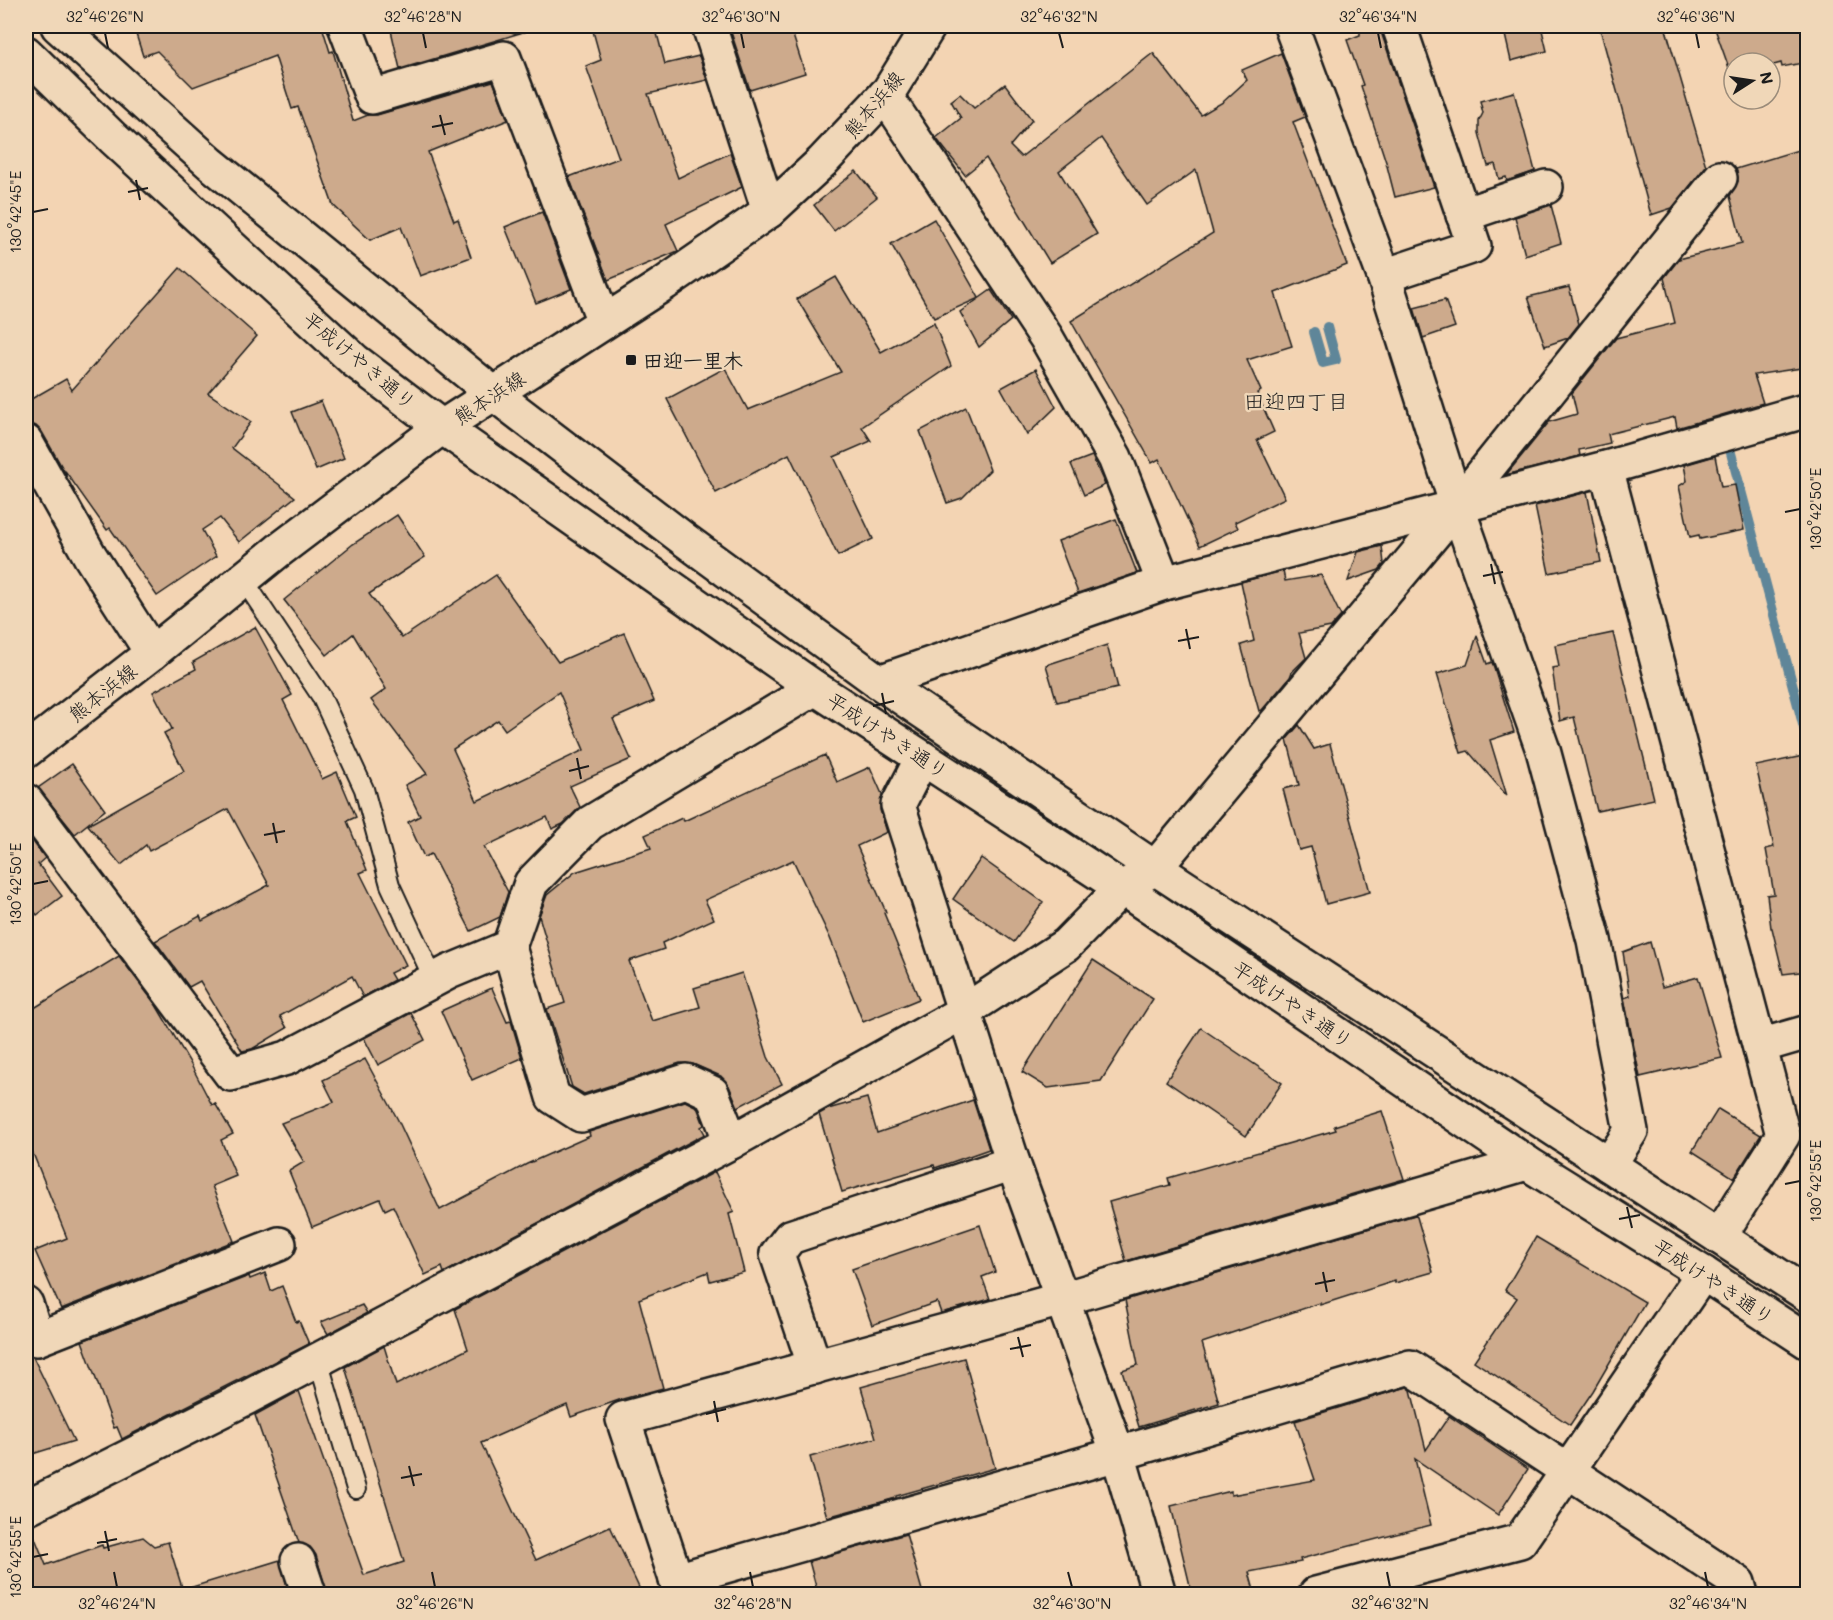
<svg xmlns="http://www.w3.org/2000/svg" width="1833" height="1620" viewBox="0 0 1833 1620" font-family="Mali,'Klee One',sans-serif">
	<style>
		.lines { fill: none; stroke-linecap: round; stroke-linejoin: round }
		.stream { stroke: #5f8699; stroke-width: 10 }
		.building { fill: #cdaa8c; stroke: #1c1c1c; stroke-width: 1.5; fill-rule: evenodd }
		.service-casing { stroke: #1c1c1c; stroke-width: 22 }
		.minor-casing { stroke: #1c1c1c; stroke-width: 38 }
		.tertiary-casing { stroke: #1c1c1c; stroke-width: 38 }
		.secondary-casing { stroke: #1c1c1c; stroke-width: 38 }
		.service { stroke: #f0d7b8; stroke-width: 18 }
		.minor { stroke: #f0d7b8; stroke-width: 33 }
		.tertiary { stroke: #f0d7b8; stroke-width: 33 }
		.secondary { stroke: #f0d7b8; stroke-width: 33 }
		.ticks { fill: none; stroke: #1c1c1c; stroke-width: 2 }
		.poi-dot { fill: #1c1c1c; stroke: #f0d7b8; stroke-width: 2 }
		.labels { text-anchor: middle; dominant-baseline: central; stroke-width: 5; stroke-linejoin: round; paint-order: stroke }
		.street-label { font-size: 20px; fill: #1c1c1c; stroke: #f0d7b8 }
		.poi-label { font-size: 20px; font-weight: bold; fill: #1c1c1c; stroke: #f0d7b8; text-anchor: start }
		.neighbourhood-label { font-size: 21px; fill: #1c1c1c; stroke: #f0d7b8 }
		.neatline { fill: none; stroke: #1c1c1c; stroke-width: 2 }
		.ticks-label { font-size: 15px; text-anchor: middle; fill: #1c1c1c }
	</style>
	<rect width="100%" height="100%" fill="#f3d4b3"/>
	<filter id="ink" filterUnits="userSpaceOnUse"><feTurbulence type="fractalNoise" baseFrequency=".0167" numOctaves="2"/><feDisplacementMap in="SourceGraphic" scale="12" xChannelSelector="R" yChannelSelector="G"/><feConvolveMatrix kernelMatrix="1 2 1 2 8 2 1 2 1" color-interpolation-filters="sRGB"/></filter>
	<g filter="url(#ink)">
		<g class="lines">
			<g class="stream">
				<path d="M1314,332L1323,363L1336,360L1327,327"/>
				<path d="M1727,438L1808,743"/>
			</g>
		</g>
		<g class="building">
			<path d="M131,26H322L330,52L333,51L353,121L368,115H377L493,81L508,120L428,152L454,221L458,219L471,257L420,276L401,227L370,240L333,205L298,107L292,109L275,56L193,87L157,51L143,56L134,28Z"/>
			<path d="M390,26H526L527,31L400,69Z"/>
			<path d="M613,26H655L665,64L699,56L707,80L648,94L678,178L730,153L742,187L666,224L678,251L608,280L569,177L619,158L586,66L601,60L593,31Z"/>
			<path d="M729,26H790L805,73L750,90Z"/>
			<path d="M1360,26H1381V32L1434,187L1395,197L1386,162L1361,86L1363,85L1347,40L1360,35Z"/>
			<path d="M1503,26H1541L1547,51L1511,61Z"/>
			<path d="M1615,26H1665L1706,166L1672,208L1651,215L1600,29Z"/>
			<path d="M1714,26H1808V62L1782,67L1781,63L1770,66V63H1734L1733,79Z"/>
			<path d="M1153,53L1201,115L1223,102L1247,80L1242,70L1281,53L1305,117L1293,122L1347,265L1275,293L1292,346L1247,360L1261,391L1257,393L1274,432L1257,440L1285,498L1235,522L1238,528L1200,546L1159,459L1152,463L1071,321L1213,233L1196,170L1147,205L1101,138L1059,171L1097,234L1050,263L986,158L965,175L936,138L961,118L951,101L960,94L974,108L1005,84L1032,120L1010,146L1021,157Z"/>
			<path d="M1514,92L1535,171L1507,181L1506,177L1499,179L1495,164L1488,166L1479,133V121L1483,113L1480,101Z"/>
			<path d="M1808,147V367L1754,375L1763,403L1677,428L1675,417L1608,434L1610,443L1579,450L1580,456L1506,475L1549,422L1577,414L1572,393L1616,338L1675,323L1664,278L1679,259L1742,243L1730,196L1738,181L1736,169Z"/>
			<path d="M856,171L877,197L834,231L814,205Z"/>
			<path d="M1551,205L1561,243L1525,255L1515,217Z"/>
			<path d="M542,212L571,289L536,303L505,227Z"/>
			<path d="M934,219L979,298L934,318L891,244Z"/>
			<path d="M180,268L257,336L208,393L251,422L232,448L295,497L239,542L220,518L202,530L216,556L157,596L110,528L107,530L66,472V474L42,432L36,426L31,424L26,415V402L66,379L72,390Z"/>
			<path d="M836,277L881,352L934,323L951,366L862,427L871,441L834,457L873,539L838,556L789,454L716,493L667,399L725,368L748,410L841,372L797,299Z"/>
			<path d="M1569,287L1579,324L1568,338L1545,346L1528,297Z"/>
			<path d="M991,290L1011,320L979,347L960,312Z"/>
			<path d="M1445,300L1455,327L1423,338L1414,308Z"/>
			<path d="M1036,369L1056,407L1027,435L1001,388Z"/>
			<path d="M321,401L344,458L316,470L292,412Z"/>
			<path d="M966,407L990,470L962,498L947,503L920,431Z"/>
			<path d="M1092,456L1105,485L1084,495L1071,464Z"/>
			<path d="M1715,456L1721,487L1735,485L1744,530L1700,539L1699,535L1690,537L1679,486L1687,481L1684,465Z"/>
			<path d="M1587,492L1601,562L1549,573L1535,506Z"/>
			<path d="M397,515L425,557L369,594L402,638L496,575L558,662L624,633L654,701L613,719L631,759L570,786L580,807L563,824L552,829L547,817L484,847L508,892L500,917L471,931L431,854L424,857L408,822L420,816L405,785L427,774L371,700L386,689L353,634L327,655L284,600L353,544ZM559,692L584,750L477,801L453,749L498,720L505,730Z"/>
			<path d="M1116,519L1137,573L1078,593L1058,541Z"/>
			<path d="M1382,546L1384,564L1379,570L1348,581L1358,552Z"/>
			<path d="M1283,571L1285,581L1321,575L1341,616L1331,627L1299,633L1306,658L1292,672L1290,677L1262,710L1259,711L1241,645L1254,641L1241,582Z"/>
			<path d="M255,627L292,695L283,700L322,779L337,772L356,817L347,821L367,870L360,873L406,965L390,973L394,980L363,997L352,976L280,1016L287,1028L252,1049L242,1051L200,981L189,987L155,941L200,916L202,921L269,885L228,809L149,851L146,845L121,865L88,825L184,771L164,733L172,729L153,692L196,669L193,662Z"/>
			<path d="M1613,633L1654,799L1597,811L1574,717L1560,721L1552,668L1559,667L1555,645Z"/>
			<path d="M1477,636L1487,664L1492,662L1514,732L1490,740L1507,796L1468,751L1461,753L1437,674L1467,665Z"/>
			<path d="M1107,645L1118,688L1057,702L1046,665Z"/>
			<path d="M1299,725L1314,749L1330,744L1370,892L1326,904L1311,847L1299,850L1283,789L1299,785L1287,739Z"/>
			<path d="M825,755L837,782L870,767L882,794L880,810L887,832L857,846L886,912L884,913L919,999L863,1022L830,938L793,860L705,900L714,919L662,943L664,949L629,961L652,1021L700,1007L694,988L742,973L768,1057L782,1084L738,1107L729,1086L721,1076L693,1064L680,1063L584,1094L572,1087L547,1009L565,1003L539,916L547,895L575,872L651,848L645,835L682,818L684,821Z"/>
			<path d="M1808,755V971L1783,974L1772,928H1771L1767,895L1774,894L1766,849L1774,847L1756,766Z"/>
			<path d="M72,764L105,810L75,834L38,788Z"/>
			<path d="M26,832L45,858L38,864L62,896L37,915L26,901Z"/>
			<path d="M981,858L1043,902L1014,942L953,899Z"/>
			<path d="M1650,942L1662,987L1698,977L1722,1058L1640,1077L1624,998L1630,996L1623,952Z"/>
			<path d="M119,956L156,1005L189,1061L212,1105L215,1103L233,1134L221,1140L236,1176L212,1186L234,1241L61,1309L35,1251L67,1238L26,1136V1013Z"/>
			<path d="M1093,960L1153,999L1101,1081L1048,1088L1022,1072Z"/>
			<path d="M492,988L507,1022L511,1021L522,1058L472,1080L441,1011Z"/>
			<path d="M411,1013L425,1040L378,1065L364,1038Z"/>
			<path d="M1201,1028L1282,1083L1246,1136L1166,1081Z"/>
			<path d="M365,1059L398,1120L440,1210L527,1164L590,1136L589,1132L685,1101L697,1107L704,1125L701,1127L705,1134L444,1273L442,1267L425,1275L393,1206L385,1210L380,1199L312,1227L289,1171L304,1162L281,1123L334,1102L323,1080Z"/>
			<path d="M867,1098L877,1133L973,1100L989,1149L935,1168L934,1165L842,1192L819,1114L828,1109Z"/>
			<path d="M1718,1109L1761,1135L1734,1178L1692,1151Z"/>
			<path d="M1382,1111L1404,1179L1126,1261L1109,1202L1170,1185L1168,1178L1336,1130L1334,1126Z"/>
			<path d="M715,1172L734,1212L729,1214L744,1272L710,1281L708,1272L639,1299L663,1388L619,1400L571,1417L567,1405L481,1443L536,1560L610,1526L642,1594H327L316,1555L310,1547L299,1543L255,1415L299,1391L364,1575L404,1562L345,1367L384,1346L396,1385L468,1349L455,1309Z"/>
			<path d="M1415,1215L1417,1217L1433,1272L1395,1283V1281L1320,1305V1303L1202,1343L1219,1403L1139,1427L1122,1370L1138,1365L1125,1300Z"/>
			<path d="M980,1225L995,1272L982,1277L990,1299L941,1313L937,1302L872,1325L852,1269Z"/>
			<path d="M1536,1237L1645,1302L1593,1391L1570,1425L1474,1361L1517,1298L1505,1290Z"/>
			<path d="M265,1273L271,1291L282,1286L296,1322L299,1321L309,1344L122,1439L117,1427L114,1428L82,1341L249,1276L250,1279Z"/>
			<path d="M362,1305L367,1313L328,1334L321,1322Z"/>
			<path d="M26,1354L33,1357L74,1441L26,1456Z"/>
			<path d="M964,1358L995,1468L896,1496V1498L827,1517L810,1457L876,1438L861,1387Z"/>
			<path d="M1407,1387L1411,1390L1426,1450L1449,1416L1528,1469L1498,1515L1415,1459L1431,1525L1300,1559L1301,1562L1249,1572L1255,1594H1192L1171,1506L1231,1491V1495L1315,1480L1295,1421Z"/>
			<path d="M30,1526L46,1565L102,1545L103,1548L143,1537L154,1546L168,1542L184,1594H26V1527Z"/>
			<path d="M906,1534L923,1594H818L809,1561Z"/>
			<path d="M280,1560L289,1594H190L189,1588Z"/>
		</g>
		<g class="lines">
			<defs>
				<g id="service">
					<path d="M243,579L321,696L364,789L390,885L434,980"/>
					<path d="M318,1360L356,1489"/>
				</g>
				<g id="minor">
					<path d="M345,26L372,97L504,58L604,322"/>
					<path d="M709,26L769,211"/>
					<path d="M1291,26L1384,276L1457,506L1543,750L1594,940L1631,1131L1609,1165"/>
					<path d="M885,95L1046,337L1115,458L1164,583"/>
					<path d="M1463,215L1546,187"/>
					<path d="M1384,276L1474,246L1399,26"/>
					<path d="M26,442L90,556L152,653"/>
					<path d="M1606,468L1783,1135L1719,1237"/>
					<path d="M879,682L1164,583L1606,468L1808,410"/>
					<path d="M922,758L898,805L1013,1163L1118,1454L1159,1594"/>
					<path d="M26,801L231,1074L287,1058L449,972L509,947"/>
					<path d="M731,1142L712,1093L686,1081L581,1115L553,1097L509,947L531,883L590,823L815,688"/>
					<path d="M26,1304L37,1339L279,1244"/>
					<path d="M815,1367L777,1254L790,1237L1013,1163"/>
					<path d="M26,1508L248,1397L731,1142L965,1011L1066,945L1122,888L1155,868L1457,506L1720,178"/>
					<path d="M298,1561L309,1594"/>
					<path d="M676,1580L1118,1454L1410,1367L1738,1583L1741,1594"/>
					<path d="M681,1594L623,1419L1062,1299L1527,1163"/>
					<path d="M1316,1594L1520,1541L1703,1273"/>
				</g>
				<g id="tertiary">
					<path d="M58,26L210,163L494,394L685,540L879,682L1155,868L1808,1295"/>
					<path d="M26,53L113,138L355,361L442,427L815,688L1122,888L1527,1163L1703,1273L1808,1342"/>
					<path d="M1760,1046L1808,1032"/>
				</g>
				<path id="secondary" d="M26,751L152,653L278,551L442,427L665,283L769,211L822,162L889,91L929,26"/>
			</defs>
			<use href="#service" class="service-casing"/>
			<use href="#minor" class="minor-casing"/>
			<use href="#tertiary" class="tertiary-casing"/>
			<use href="#secondary" class="secondary-casing"/>
			<use href="#service" class="service"/>
			<use href="#minor" class="minor"/>
			<use href="#tertiary" class="tertiary"/>
			<use href="#secondary" class="secondary"/>
		</g>
	</g>
	<path class="ticks" d="M105,33L108,48M423,33L426,48M741,33L744,48M1059,33L1063,48M1378,33L1381,48M1696,33L1699,48M440,115L445,135M432,127L453,123M136,180L140,200M128,192L148,188M33,212L48,209M1785,512L1800,509M1491,564L1495,584M1483,576L1503,572M1186,629L1190,649M1178,641L1199,637M882,693L886,714M873,706L894,701M577,758L581,779M569,771L589,766M273,823L277,843M264,835L285,831M33,884L48,881M1785,1184L1800,1181M1627,1207L1632,1228M1619,1219L1640,1215M1323,1272L1327,1292M1315,1284L1335,1280M1018,1337L1023,1357M1010,1349L1031,1345M714,1401L718,1422M706,1414L726,1409M409,1466L414,1486M401,1478L422,1474M105,1531L109,1551M97,1543L117,1539M33,1557L48,1554M114,1572L117,1587M432,1572L435,1587M750,1572L753,1587M1068,1572L1072,1587M1387,1572L1390,1587M1705,1572L1708,1587"/>
	<rect class="poi-dot" x="625" y="354" width="12" height="12" rx="3"/>
	<g class="labels">
		<g class="street-label">
			<text transform="translate(873 104) rotate(-50)">熊本浜線</text>
			<text transform="translate(360 360) rotate(40)">平成けやき通り</text>
			<text transform="translate(489 397) rotate(-33)">熊本浜線</text>
			<text transform="translate(102 692) rotate(-38)">熊本浜線</text>
			<text transform="translate(888 735) rotate(33)">平成けやき通り</text>
			<text transform="translate(1293 1004) rotate(34)">平成けやき通り</text>
			<text transform="translate(1714 1281) rotate(33)">平成けやき通り</text>
		</g>
		<g class="poi-label">
			<text x="643" y="360">田迎一里木</text>
		</g>
		<g class="neighbourhood-label">
			<text x="1296" y="400">田迎四丁目</text>
		</g>
	</g>
	<rect width="1833" height="1620" fill="none" stroke="#f0d7b8" stroke-width="66"/>
	<g transform="translate(1752 81) rotate(78)"><circle r="28" fill="#f0d7b8" stroke="#9b8c7a" stroke-width="1.5"/>
	<path d="M0-4.5L10 22L0 15L-10 22Z" fill="#1c1c1c"/>
	<text y="-9" font-size="16" font-weight="bold" text-anchor="middle" fill="#1c1c1c">N</text>
	</g>
	<rect x="33" y="33" width="1767" height="1554" class="neatline"/>
	<g class="ticks-label">
		<text x="105" y="22">32°46'26"N</text>
		<text x="423" y="22">32°46'28"N</text>
		<text x="741" y="22">32°46'30"N</text>
		<text x="1059" y="22">32°46'32"N</text>
		<text x="1378" y="22">32°46'34"N</text>
		<text x="1696" y="22">32°46'36"N</text>
		<text transform="translate(16 212) rotate(-90)" y="5">130°42'45"E</text>
		<text transform="translate(1816 509) rotate(-90)" y="5">130°42'50"E</text>
		<text transform="translate(16 884) rotate(-90)" y="5">130°42'50"E</text>
		<text transform="translate(1816 1181) rotate(-90)" y="5">130°42'55"E</text>
		<text transform="translate(16 1557) rotate(-90)" y="5">130°42'55"E</text>
		<text x="117" y="1609">32°46'24"N</text>
		<text x="435" y="1609">32°46'26"N</text>
		<text x="753" y="1609">32°46'28"N</text>
		<text x="1072" y="1609">32°46'30"N</text>
		<text x="1390" y="1609">32°46'32"N</text>
		<text x="1708" y="1609">32°46'34"N</text>
	</g>
</svg>
